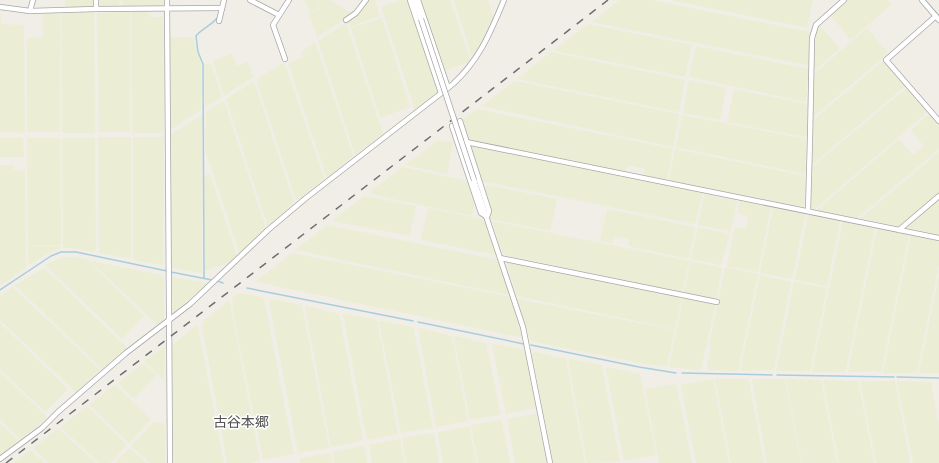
<svg xmlns="http://www.w3.org/2000/svg" width="939" height="463" viewBox="0 0 939 463" font-family="'Space Grotesk','Noto Sans JP',sans-serif">
	<style>
		.farmland { fill: #ebeed4 }
		.lines { fill: none; stroke-linecap: round; stroke-linejoin: round }
		.stream { stroke: #a9cddc; stroke-width: 1.5 }
		.minor-casing { stroke: #a7a7a7; stroke-width: 6 }
		.minor { stroke: #fff; stroke-width: 4.5 }
		.rail { stroke: #6e6e6e; stroke-width: 1.5; stroke-dasharray: 8 8; stroke-linecap: butt }
		.minor-bridge-casing { stroke: #a7a7a7; stroke-width: 6; stroke-linecap: butt }
		.minor-bridge { stroke: #fff; stroke-width: 4.5 }
		.labels { text-anchor: middle; dominant-baseline: central; stroke-width: 3; stroke-linejoin: round; paint-order: stroke }
		.quarter-label { font-size: 14px; fill: #535353; stroke: #fff }
	</style>
	<rect width="100%" height="100%" fill="#f1eee7"/>
	<g class="farmland">
		<path d="M65,0H93V5L91,7H65Z"/>
		<path d="M99,0H119L120,4L118,7H100Z"/>
		<path d="M122,0H164V5L162,6L122,7Z"/>
		<path d="M305,0H317L319,8L309,12Z"/>
		<path d="M318,0H330L353,14L317,37L309,13L320,9Z"/>
		<path d="M369,0H375L380,16L350,27L349,21L360,13Z"/>
		<path d="M401,0H408L437,88V92L415,110L381,7Z"/>
		<path d="M421,0H450L470,59L467,63L445,71Z"/>
		<path d="M454,0H488L493,17L481,44L472,57Z"/>
		<path d="M619,0H652L810,32L809,63L807,65L592,22Z"/>
		<path d="M670,0H813L807,28Z"/>
		<path d="M847,0H887L891,5L851,40L830,15Z"/>
		<path d="M147,11L150,17H163L164,130L161,133H132L131,18L132,12Z"/>
		<path d="M94,12L95,131L94,133H62L61,13Z"/>
		<path d="M130,12V132H99L97,13Z"/>
		<path d="M0,13L1,14V24L22,25L24,27L25,133L0,132Z"/>
		<path d="M43,13H58V14H60V132H27V38L43,37Z"/>
		<path d="M382,18L410,107L380,118L351,28Z"/>
		<path d="M346,23L383,134L355,155L318,41Z"/>
		<path d="M588,24L692,45L685,77L556,51V48Z"/>
		<path d="M819,25L840,48L816,69L814,68L816,31Z"/>
		<path d="M867,28L888,53L814,116H813L814,74Z"/>
		<path d="M170,37H193L201,64V110L173,128H171Z"/>
		<path d="M315,42L353,156L327,178L288,63L303,58L301,52Z"/>
		<path d="M696,46L809,69L806,102L689,77Z"/>
		<path d="M551,52L685,80L679,112L517,79Z"/>
		<path d="M232,54L236,66L248,62L253,77L224,96L213,60Z"/>
		<path d="M882,62H885L905,86L812,165L813,120Z"/>
		<path d="M283,63L285,64L324,178V179L299,199L296,200L257,82V79Z"/>
		<path d="M211,64L222,97L205,107L204,65Z"/>
		<path d="M689,80L726,88L720,120L683,113Z"/>
		<path d="M254,81L294,202L270,225L268,226L226,99Z"/>
		<path d="M515,81L679,114L673,147L481,106Z"/>
		<path d="M907,88L926,111V113L814,210L812,209V167Z"/>
		<path d="M734,89L807,104V136L805,137L727,122Z"/>
		<path d="M224,101L266,229L240,254L205,149L206,112Z"/>
		<path d="M477,109L673,149L667,179L665,180L644,176L645,169L628,165L626,172L467,140L461,121Z"/>
		<path d="M202,115V272L200,273L171,267V134Z"/>
		<path d="M682,115L806,139L805,174L676,147Z"/>
		<path d="M928,115H930L939,126V149L857,218L816,211L899,139L913,155L924,146L911,130Z"/>
		<path d="M98,137H131V259L100,253L99,251Z"/>
		<path d="M133,137H164L163,265L133,260Z"/>
		<path d="M0,138H23L24,157H0Z"/>
		<path d="M28,138H60L61,245H28L27,139Z"/>
		<path d="M62,138H95L96,250L93,252L78,249L63,248Z"/>
		<path d="M438,140L453,142L447,174L405,165Z"/>
		<path d="M473,146L703,193L695,224L481,181L470,149Z"/>
		<path d="M675,149L805,176L804,205L801,207L669,181Z"/>
		<path d="M939,152V194L901,227L861,218Z"/>
		<path d="M0,165H13L14,170L25,171L26,268L18,274L14,273L15,276L0,285Z"/>
		<path d="M402,167L468,181L475,201L472,216L370,194L371,191Z"/>
		<path d="M210,174L237,257L231,262L204,271V176Z"/>
		<path d="M486,185L557,199L550,231L491,219V210L485,193Z"/>
		<path d="M704,194L737,201L731,230L729,231L698,225Z"/>
		<path d="M364,196L416,206L410,236L332,221Z"/>
		<path d="M939,198V235L905,227Z"/>
		<path d="M740,201L771,207L758,272L727,266L735,227L746,229L748,216L737,213Z"/>
		<path d="M428,208L485,220L496,254V255L421,240Z"/>
		<path d="M773,208L804,214L805,215L792,279L760,273Z"/>
		<path d="M607,209L694,227L695,229L689,259L628,246L629,239L614,237L613,244L600,241Z"/>
		<path d="M808,215L840,221L827,286L795,280Z"/>
		<path d="M492,221L689,261L682,292L505,255L500,248Z"/>
		<path d="M843,221L875,228L846,370L844,372H812Z"/>
		<path d="M327,225L498,260L510,294L509,295L295,250Z"/>
		<path d="M698,227L730,234L721,265L691,259Z"/>
		<path d="M878,228L909,235L881,372H849L848,371L877,229Z"/>
		<path d="M911,235L939,241V264L917,372L915,373H883Z"/>
		<path d="M28,246H60V249L49,253L31,264L28,263Z"/>
		<path d="M292,253L511,297L522,334L520,337L514,336L256,282V281Z"/>
		<path d="M62,257H76L88,260L144,316L122,339L45,265Z"/>
		<path d="M92,261L162,275L164,278V319L158,325L91,262Z"/>
		<path d="M507,261L524,264V265L618,285L619,283L682,297L675,329L517,296L506,262Z"/>
		<path d="M690,261L722,268L717,298L714,299L684,293Z"/>
		<path d="M725,267L758,274L738,371L708,370L707,367L711,346L709,345Z"/>
		<path d="M44,268L127,348L102,369L15,285Z"/>
		<path d="M760,275L791,282L774,370L740,371Z"/>
		<path d="M939,276V373H920L919,372Z"/>
		<path d="M172,277L206,283V285L174,312L172,311Z"/>
		<path d="M794,282L827,288L810,371H776Z"/>
		<path d="M13,287L100,370L76,392L0,320V296Z"/>
		<path d="M239,293L262,297L264,299L294,454L263,460L234,318L232,298Z"/>
		<path d="M683,298L714,304L715,306L701,369L698,370L669,367Z"/>
		<path d="M272,299L302,305L329,448L298,453L269,301Z"/>
		<path d="M518,299L675,330L667,366L645,364L531,341L517,300Z"/>
		<path d="M228,301L230,303L260,461L248,463H227L202,326L204,320Z"/>
		<path d="M306,306L339,314L363,439L361,441L331,447L305,307Z"/>
		<path d="M345,314L377,320L398,434L367,440L343,315Z"/>
		<path d="M382,321L412,327L414,330L433,428L401,433L379,322Z"/>
		<path d="M0,323L68,389L45,412L0,369Z"/>
		<path d="M196,325L198,328L224,463H173L172,346Z"/>
		<path d="M418,328L452,336L468,421L436,427Z"/>
		<path d="M455,336L486,343L501,414L499,415L470,420L454,337Z"/>
		<path d="M493,344L524,350L526,352L536,408L506,414L492,345Z"/>
		<path d="M165,347L164,380L144,361Z"/>
		<path d="M535,352L566,359L585,463H553L532,354Z"/>
		<path d="M570,359L602,365V367L620,462L587,463L568,360Z"/>
		<path d="M143,363L157,375L134,399L118,383Z"/>
		<path d="M608,367L640,374L656,455L624,461L606,368Z"/>
		<path d="M0,372L47,417L42,423L21,440L0,419Z"/>
		<path d="M713,379L729,463H696L681,385Z"/>
		<path d="M715,379H747L749,381L764,463H731Z"/>
		<path d="M753,379H785L801,463H767L752,380Z"/>
		<path d="M786,379L820,380L821,381L837,463H802Z"/>
		<path d="M824,380L858,381L874,463H839L823,381Z"/>
		<path d="M860,381H895L910,463H876Z"/>
		<path d="M898,381L931,382L939,425V463H913L897,382Z"/>
		<path d="M676,384L692,463H659L645,389Z"/>
		<path d="M115,385L151,419L129,443L89,405Z"/>
		<path d="M87,406L127,445L110,463H99L61,427Z"/>
		<path d="M536,414L547,463H515L507,419Z"/>
		<path d="M501,420L502,421L510,463H478L471,425Z"/>
		<path d="M156,422L163,423L165,426V463H150L131,446L153,423Z"/>
		<path d="M0,423L19,441L0,457Z"/>
		<path d="M469,426L476,463H443L438,434L439,432Z"/>
		<path d="M58,428L96,463H48L33,448Z"/>
		<path d="M432,433L434,434L439,463H406L402,438Z"/>
		<path d="M400,439L404,463H372L369,445Z"/>
		<path d="M362,446L364,447L367,463H334L332,452Z"/>
		<path d="M130,448L146,463H115Z"/>
		<path d="M30,450L45,463H13Z"/>
		<path d="M330,453L332,463H300V458Z"/>
	</g>
	<g class="lines">
		<g class="stream">
			<path d="M925,0L939,16"/>
			<path d="M171,272L212,280"/>
			<path d="M204,278L203,64L198,52L196,36C201,29 211,26 218,17"/>
			<path d="M217,281L223,283"/>
			<path d="M247,288L413,321"/>
			<path d="M0,290L51,256L61,252H76L167,271"/>
			<path d="M418,322L524,344"/>
			<path d="M531,345L639,367L676,373"/>
			<path d="M682,373L772,375"/>
			<path d="M777,375L894,377"/>
			<path d="M897,377L939,378"/>
		</g>
		<defs>
			<g id="minor">
				<path d="M33,0L30,11L96,9V0"/>
				<path d="M167,0L170,463"/>
				<path d="M250,0L279,15"/>
				<path d="M410,0L441,93"/>
				<path d="M414,0L421,19"/>
				<path d="M418,0L448,88"/>
				<path d="M922,0L939,20"/>
				<path d="M0,7L30,11"/>
				<path d="M96,9L222,8"/>
				<path d="M936,16L886,60L939,121"/>
				<path d="M346,20L356,13L366,0"/>
				<path d="M219,21L224,0"/>
				<path d="M285,59L273,25L289,0"/>
				<path d="M452,126L481,213L487,217L489,211L460,121"/>
				<path d="M466,142L939,238"/>
				<path d="M474,180L523,327L550,463"/>
				<path d="M808,211L810,139L812,38L816,25L844,0"/>
				<path d="M899,230L939,196"/>
				<path d="M500,258L717,302"/>
				<path d="M0,459L42,428L58,412L126,353L190,304L268,230L306,198L453,84C480,59 490,33 504,0"/>
			</g>
		</defs>
		<use href="#minor" class="minor-casing"/>
		<use href="#minor" class="minor"/>
		<path class="rail" d="M6,463L608,0"/>
		<defs>
			<path id="minor-bridge" d="M421,19L474,180"/>
		</defs>
		<use href="#minor-bridge" class="minor-bridge-casing"/>
		<use href="#minor-bridge" class="minor-bridge"/>
	</g>
	<g class="labels">
		<g class="quarter-label">
			<text x="241" y="422">古谷本郷</text>
		</g>
	</g>
</svg>
